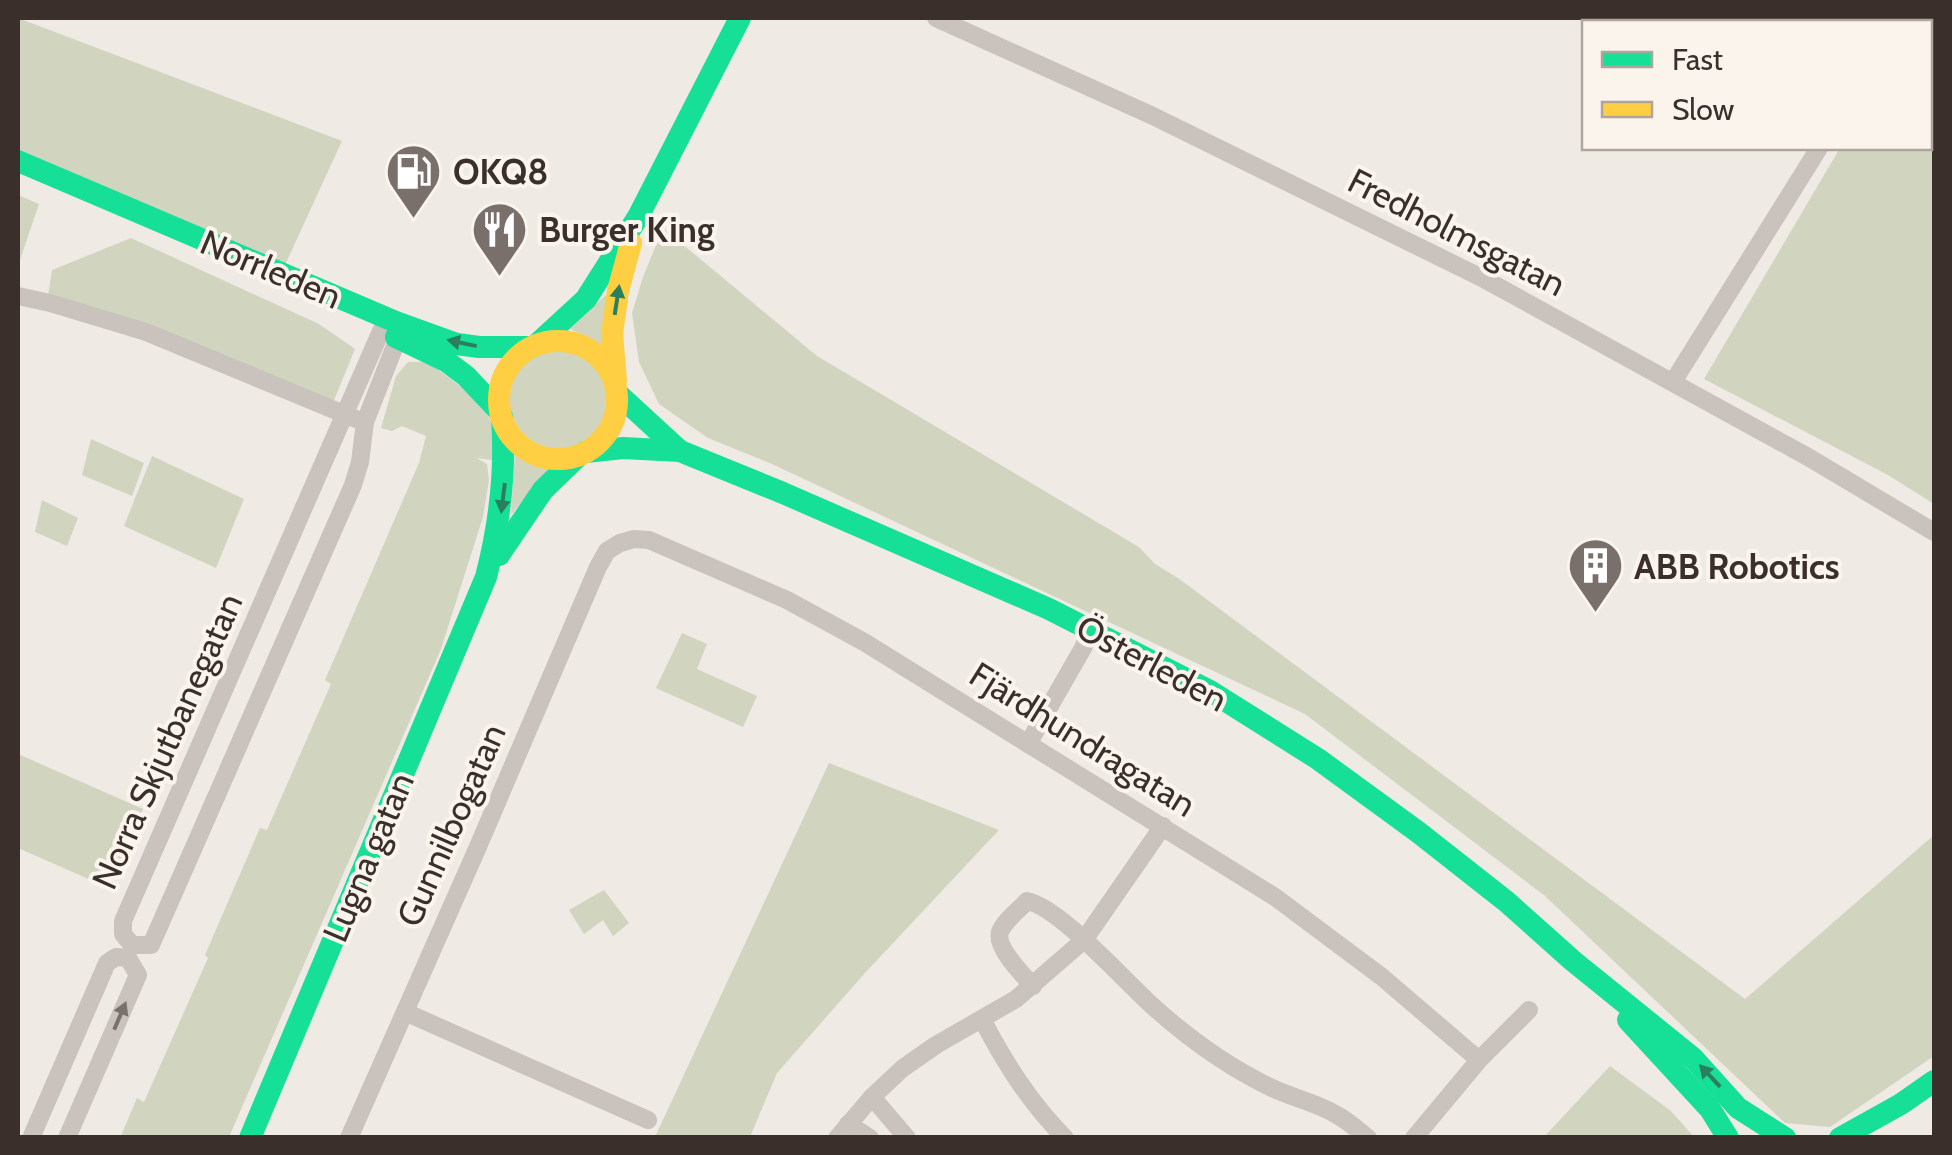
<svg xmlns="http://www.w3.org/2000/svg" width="1952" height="1155" viewBox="0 0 1952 1155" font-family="Cabin,sans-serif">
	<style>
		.green { fill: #d1d5bf }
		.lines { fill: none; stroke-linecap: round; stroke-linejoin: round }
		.street { stroke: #c9c2bd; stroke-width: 18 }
		.fast { stroke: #16e098; stroke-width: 22 }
		.slow { stroke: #ffcf43; stroke-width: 22 }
		.oneway { fill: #2a7f5c }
		.oneway2 { fill: #7a716d }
		.labels { text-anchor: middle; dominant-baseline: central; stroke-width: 8; stroke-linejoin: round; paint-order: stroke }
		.poi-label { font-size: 35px; font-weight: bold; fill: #3a2f2b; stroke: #fbf4ed; text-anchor: start }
		.street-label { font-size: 35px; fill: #3a2f2b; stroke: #fbf4ed }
	</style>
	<rect width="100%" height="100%" fill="#efeae4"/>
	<g class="green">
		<path d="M18,18L342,141L285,265L18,149Z"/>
		<path d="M1934,43V504L1888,475L1704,379L1840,148H1930V46Z"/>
		<path d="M18,195L39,204L19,263L18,262Z"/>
		<path d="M663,228L817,356L1139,547L1155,564L1178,578L1745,999L1934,835V1056L1830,1127L1785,1123L1545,896L1305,714L772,464L708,438L659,404L639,362L632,313L643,277Z"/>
		<path d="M131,238L319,324L355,349L332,405L48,296L52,270Z"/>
		<path d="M608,293L606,347L570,329Z"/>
		<circle cx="560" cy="398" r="51"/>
		<path d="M408,362H428L480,401L492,423L498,461L477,458L487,464L489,480L483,517L441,649L229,1137L120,1138L137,1098L144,1102L208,958L205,955L260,828L267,830L331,684L325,680L419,463L426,436L402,426L392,431L381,428L396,376Z"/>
		<path d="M91,439L144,463L132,496L82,475Z"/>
		<path d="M515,451L550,467L511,515Z"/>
		<path d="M152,456L244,499L216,568L124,526Z"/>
		<path d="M42,500L78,518L67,546L35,532Z"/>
		<path d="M682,633L707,644L697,669L757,696L743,727L656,688Z"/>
		<path d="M18,754L143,809L109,888L18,848Z"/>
		<path d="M829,763L999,830L865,973L777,1073L750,1137H655Z"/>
		<path d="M604,890L629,923L613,936L603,920L584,934L569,910Z"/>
		<path d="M1610,1066L1671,1111L1694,1137H1544Z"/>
	</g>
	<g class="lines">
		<g class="street">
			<path d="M936,18L1153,116L1484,279L1808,457L1934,532"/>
			<path d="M1898,22L1901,18"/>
			<path d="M18,296L50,303L146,332L356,419"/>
			<path d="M396,322L398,338L365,422L360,462L353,485L151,945H132L123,934V921L381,331Z"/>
			<path d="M1673,382L1819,148"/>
			<path d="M1028,744L1083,648L1091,630"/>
			<path d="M1033,986C1023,975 995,947 1000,932C1004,921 1019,910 1027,901C1060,907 1128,985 1157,1010C1192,1041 1230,1068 1272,1088C1293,1098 1317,1103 1337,1115C1348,1121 1358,1130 1368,1138"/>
			<path d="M405,1012L648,1120"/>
			<path d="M982,1019C1005,1063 1030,1103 1065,1138"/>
			<path d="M872,1097L907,1138"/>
			<path d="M848,1124L870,1138"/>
			<path d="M31,1138L107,963L116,957L128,958L138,975L67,1138"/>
			<path d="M349,1138L477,849L598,567L607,551L620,543L634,539L649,540L787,600L864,642L1275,897L1382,977L1479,1060"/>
			<path d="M837,1138L872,1097L903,1068L936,1045L1016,999L1084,940L1163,826"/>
			<path d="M1414,1138L1479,1060L1529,1010"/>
		</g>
		<g class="fast">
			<path d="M18,161L396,322L457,344L479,347H531"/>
			<path d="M396,337L446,361L466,376L500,412"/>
			<path d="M536,345L586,299L638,217L740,18"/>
			<path d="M618,394L680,451"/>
			<path d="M586,452L623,448L680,451L783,493L1049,609L1210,691L1318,759L1418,832L1507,902L1573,961L1693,1058L1738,1108L1785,1138"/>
			<path d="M499,555L543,490L578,456"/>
			<path d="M1628,1020L1710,1109L1728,1138"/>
			<path d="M250,1138L486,577C500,523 506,472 502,417"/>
			<path d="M1840,1138L1901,1104L1934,1081"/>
		</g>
		<g class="slow">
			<circle cx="558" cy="400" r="59"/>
			<path d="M616,381L612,334L618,291L631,243"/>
		</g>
	</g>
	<defs><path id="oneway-solid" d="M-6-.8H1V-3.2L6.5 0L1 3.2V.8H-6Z" transform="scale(2.5)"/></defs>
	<g class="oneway">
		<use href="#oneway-solid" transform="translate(617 300) rotate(-81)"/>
		<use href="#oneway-solid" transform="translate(462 343) rotate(-168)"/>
		<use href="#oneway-solid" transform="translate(503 498) rotate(97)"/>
		<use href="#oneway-solid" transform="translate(1710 1076) rotate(-133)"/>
	</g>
	<use class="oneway2" href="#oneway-solid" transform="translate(120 1016) rotate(-67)"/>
	<defs>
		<symbol id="fuel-pin" viewBox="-11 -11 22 30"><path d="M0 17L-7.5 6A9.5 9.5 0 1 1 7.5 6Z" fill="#79706c" stroke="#fbf4ed"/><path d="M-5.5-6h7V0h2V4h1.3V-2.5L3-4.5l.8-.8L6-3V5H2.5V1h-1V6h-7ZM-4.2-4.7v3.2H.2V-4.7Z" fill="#fff"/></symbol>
		<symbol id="restaurant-pin" viewBox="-11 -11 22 30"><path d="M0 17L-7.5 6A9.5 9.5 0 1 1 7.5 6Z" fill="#79706c" stroke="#fbf4ed"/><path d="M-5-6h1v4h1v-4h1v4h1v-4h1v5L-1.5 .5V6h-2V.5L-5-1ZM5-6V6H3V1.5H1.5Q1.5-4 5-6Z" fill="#fff"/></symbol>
		<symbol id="building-pin" viewBox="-11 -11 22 30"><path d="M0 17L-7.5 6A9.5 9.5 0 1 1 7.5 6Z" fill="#79706c" stroke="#fbf4ed"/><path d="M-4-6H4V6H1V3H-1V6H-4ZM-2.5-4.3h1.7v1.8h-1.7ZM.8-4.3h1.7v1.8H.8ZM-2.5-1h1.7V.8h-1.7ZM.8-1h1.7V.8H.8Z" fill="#fff"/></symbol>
	</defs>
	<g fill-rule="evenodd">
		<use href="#fuel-pin" x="382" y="140" width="63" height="86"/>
		<use href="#restaurant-pin" x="468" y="198" width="63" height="86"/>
		<use href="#building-pin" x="1564" y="534" width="63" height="86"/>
	</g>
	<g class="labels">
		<g class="poi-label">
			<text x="453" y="171">OKQ8</text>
			<text x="539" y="229">Burger King</text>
			<text x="1634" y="566">ABB Robotics</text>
		</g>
		<g class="street-label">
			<text transform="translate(1457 232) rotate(27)">Fredholmsgatan</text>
			<text transform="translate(271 269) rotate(23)">Norrleden</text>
			<text transform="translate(1152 663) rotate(28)">Österleden</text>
			<text transform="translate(1083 739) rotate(32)">Fjärdhundragatan</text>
			<text transform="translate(167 741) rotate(-66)">Norra Skjutbanegatan</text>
			<text transform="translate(451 825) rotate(-66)">Gunnilbogatan</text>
			<text transform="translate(368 857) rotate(-67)">Lugna gatan</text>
		</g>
	</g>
	<rect width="1952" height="1155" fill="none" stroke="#3a2f2b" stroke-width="40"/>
	<rect x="1582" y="20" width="350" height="130" fill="#fbf4ed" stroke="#aea59f" stroke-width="2.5"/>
	<rect x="1602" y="52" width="50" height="15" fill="#16e098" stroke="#aea59f" stroke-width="2.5"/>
	<text x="1672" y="70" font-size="30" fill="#3a2f2b">Fast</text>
	<rect x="1602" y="102" width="50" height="15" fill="#ffcf43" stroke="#aea59f" stroke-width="2.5"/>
	<text x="1672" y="120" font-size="30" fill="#3a2f2b">Slow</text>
</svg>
